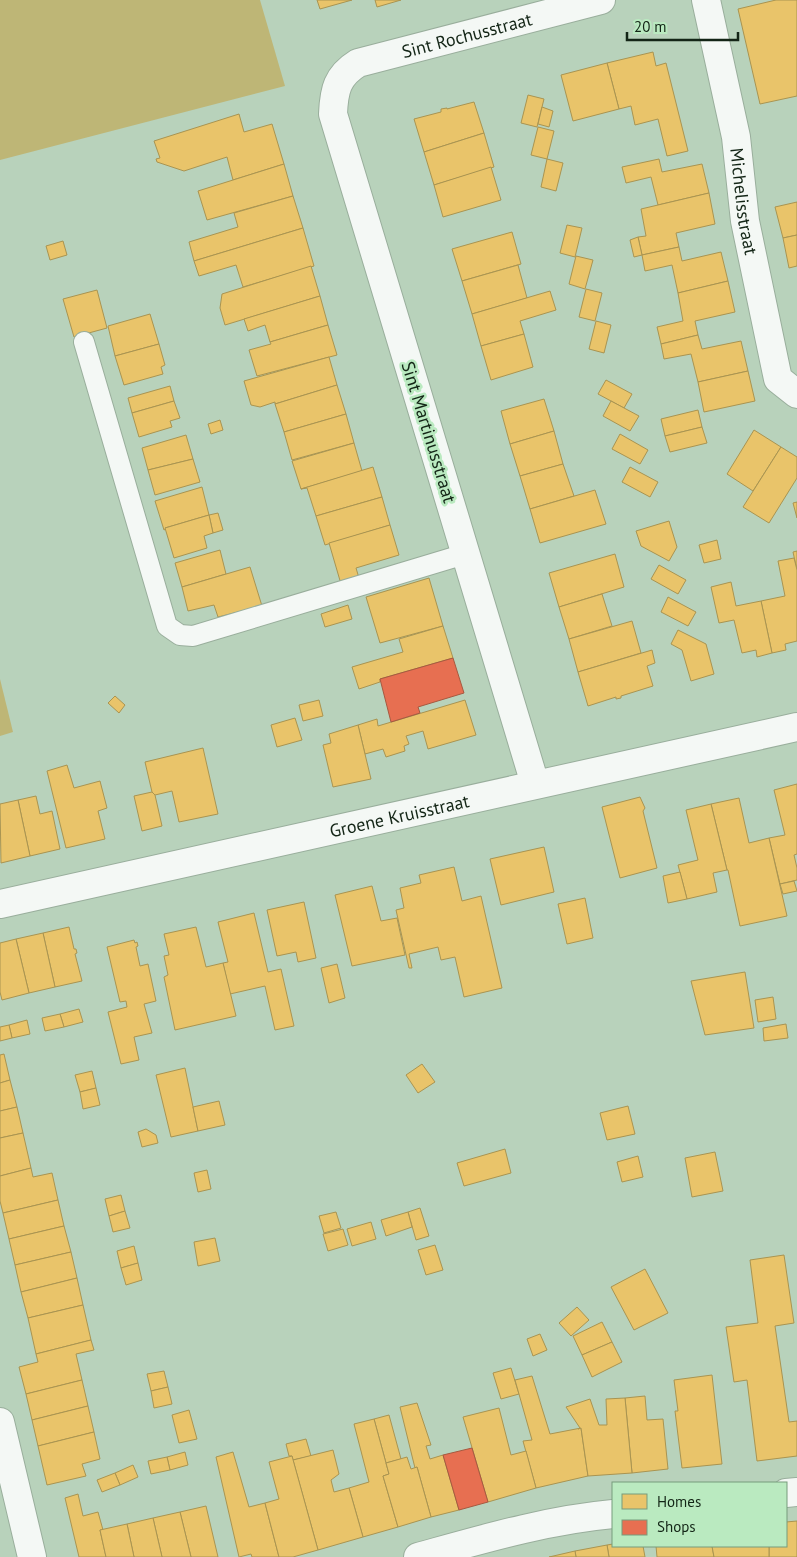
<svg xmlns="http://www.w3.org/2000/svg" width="797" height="1557" viewBox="0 0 797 1557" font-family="'PT Sans',sans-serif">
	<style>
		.green { fill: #beb676 }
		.homes { fill: #e9c46a; stroke: #a99451 }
		.shops { fill: #e76f51; stroke: #a7593f }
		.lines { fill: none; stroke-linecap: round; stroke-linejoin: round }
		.service-casing { stroke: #99ae9c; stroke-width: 22 }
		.minor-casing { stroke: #99ae9c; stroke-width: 30 }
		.tertiary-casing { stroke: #99ae9c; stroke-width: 30 }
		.service { stroke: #f4f8f5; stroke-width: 20 }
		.minor { stroke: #f4f8f5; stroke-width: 28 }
		.tertiary { stroke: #f4f8f5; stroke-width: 28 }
		.labels { text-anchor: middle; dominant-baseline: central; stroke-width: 5; stroke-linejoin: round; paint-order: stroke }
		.street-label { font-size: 18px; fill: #132516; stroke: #baeac0 }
	</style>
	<rect width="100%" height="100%" fill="#b8d2bb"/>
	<g class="green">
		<path d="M0,0H260L285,86L0,160Z"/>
		<path d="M0,679L13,732L0,736Z"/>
	</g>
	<g class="homes">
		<path d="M317,0H352L320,9Z"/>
		<path d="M375,0H401L377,7Z"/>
		<path d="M776,0H797V96L760,104L738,9Z"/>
		<path d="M653,52L656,66L666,63L688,151L667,156L658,119L635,125L631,106L619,109L607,63Z"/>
		<path d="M607,63L619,109L573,121L561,75Z"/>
		<path d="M528,95L544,99L537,127L521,123Z"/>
		<path d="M474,102L484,133L424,152L414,119L441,112V109L447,108V109Z"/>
		<path d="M542,107L553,111L549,127L538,124Z"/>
		<path d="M239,114L244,132L272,124L284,164L233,180L227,157L184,171L157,162L156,159L160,158L154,141Z"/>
		<path d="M538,127L554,131L547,159L531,155Z"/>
		<path d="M484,133L494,167L434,185L424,152Z"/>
		<path d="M547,159L563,163L556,191L541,187Z"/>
		<path d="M659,159L662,172L702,164L709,193L658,205L651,177L626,183L622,167Z"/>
		<path d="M284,164L293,196L207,220L198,191Z"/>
		<path d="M491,167L501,200L443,217L434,185Z"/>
		<path d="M709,193L715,224L676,233L679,247L642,255L638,237L646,236L641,209Z"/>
		<path d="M293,196L303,228L194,261L189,242L238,227L234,213Z"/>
		<path d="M797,202V235L783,238L775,207Z"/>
		<path d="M567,225L582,228L575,257L560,253Z"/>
		<path d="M303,228L314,266L243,287L236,265L199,276L194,261Z"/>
		<path d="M512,232L521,264L462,281L452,249Z"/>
		<path d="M797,235V266L789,268L783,238Z"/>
		<path d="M638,237L642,255L634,257L630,240Z"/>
		<path d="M63,241L67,255L50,260L46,246Z"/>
		<path d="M679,247L682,261L721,252L728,281L678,293L672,265L645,271L642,255Z"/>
		<path d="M576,256L593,260L585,289L569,284Z"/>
		<path d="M518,265L527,298L472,314L462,281Z"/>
		<path d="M311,266L320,296L225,325L220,308L222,294Z"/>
		<path d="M728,281L735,312L695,321L698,335L661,344L657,327L683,321L678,293Z"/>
		<path d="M586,289L602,293L595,321L579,317Z"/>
		<path d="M97,290L107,328L74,337L63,299Z"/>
		<path d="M550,291L556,310L520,321L524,334L481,346L472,314Z"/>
		<path d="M320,296L328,325L270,342L265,325L248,331L244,319Z"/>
		<path d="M150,314L159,344L115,356L108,326Z"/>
		<path d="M596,321L611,325L604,353L589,349Z"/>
		<path d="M328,325L337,355L257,376L249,350L271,344L270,342Z"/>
		<path d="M524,334L533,367L491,380L481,346Z"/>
		<path d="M698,335L702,349L741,341L748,371L698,382L691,354L664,359L661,344Z"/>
		<path d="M159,344L165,365L161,367L163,374L124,385L115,356Z"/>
		<path d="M329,357L337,385L275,404V402L260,407L251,405L244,381Z"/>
		<path d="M748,371L755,401L704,412L698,382Z"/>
		<path d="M606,380L632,394L624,408L598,394Z"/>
		<path d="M337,385L346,414L284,432L275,404Z"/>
		<path d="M170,386L174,401L132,413L128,398Z"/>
		<path d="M544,399L554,431L510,444L501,411Z"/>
		<path d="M174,401L180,418L170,421L172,427L139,437L132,413Z"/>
		<path d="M611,401L639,416L630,431L603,416Z"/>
		<path d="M698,410L702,427L665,436L661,419Z"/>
		<path d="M346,414L354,443L292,460L284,432Z"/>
		<path d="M220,420L223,430L211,434L208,424Z"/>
		<path d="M702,427L707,443L670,452L665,436Z"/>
		<path d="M754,430L781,447L753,491L727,474Z"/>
		<path d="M554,431L563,464L520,476L510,444Z"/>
		<path d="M620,434L648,450L640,464L612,449Z"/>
		<path d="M186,435L193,459L148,470L142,448Z"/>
		<path d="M354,443L362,471L301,489L292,461Z"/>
		<path d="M781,447L797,457V478L769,523L743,507Z"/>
		<path d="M193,459L200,482L155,495L148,470Z"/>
		<path d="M563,464L574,496L530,509L520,476Z"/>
		<path d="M373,467L382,497L316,516L307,488L301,489Z"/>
		<path d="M630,467L658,482L650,497L622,482Z"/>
		<path d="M202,487L209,515L165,528L166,529L164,530L155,501Z"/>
		<path d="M595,490L606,524L540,543L530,509Z"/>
		<path d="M382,497L390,525L325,545L316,516Z"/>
		<path d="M797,502V518L793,503Z"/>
		<path d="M218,513L223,530L213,533L209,515Z"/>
		<path d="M209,515L213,533L204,536L207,548L174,558L165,528Z"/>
		<path d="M669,521L677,547L669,561L641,546L636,531Z"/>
		<path d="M390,525L399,555L356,568L359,578L341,584L329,543Z"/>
		<path d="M717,540L721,559L704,563L699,545Z"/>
		<path d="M220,550L226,574L182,587L175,563Z"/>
		<path d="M797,551V570L793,552Z"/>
		<path d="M615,554L624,587L559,607L549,573Z"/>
		<path d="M794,558L797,570V641L785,644L786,650L772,653L761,601L785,596L778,561Z"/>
		<path d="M659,565L686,580L678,594L651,579Z"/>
		<path d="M250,567L262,606L218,617L214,605L188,611L182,587Z"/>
		<path d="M429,578L443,626L380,643L366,597Z"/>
		<path d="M731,582L736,606L761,601L772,653L757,657L756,650L742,653L734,620L719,623L711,587Z"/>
		<path d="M602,594L612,626L569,639L559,607Z"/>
		<path d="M668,597L696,612L688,626L661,612Z"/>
		<path d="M348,605L352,619L325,627L321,614Z"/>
		<path d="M632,621L641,653L578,672L569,639Z"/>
		<path d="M443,626L453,658L380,679V682L359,689L352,667L403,652L399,639Z"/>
		<path d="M678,630L706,644L714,674L691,681L682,650L671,644Z"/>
		<path d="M652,650L655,663L647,666L653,686L621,696V698L616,699V697L588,706L578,672Z"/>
		<path d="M115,696L125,705L119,713L108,703Z"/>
		<path d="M319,700L323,716L303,721L299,705Z"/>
		<path d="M465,700L476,735L428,749L423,731L406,736L409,744L404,746L405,751L386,757L383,749L365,754L358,725L377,719L378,726Z"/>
		<path d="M295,718L302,740L277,747L271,725Z"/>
		<path d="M358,725L371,779L333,787L323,745L331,743L329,734Z"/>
		<path d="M203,748L218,814L179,822L172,791L155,795L152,792L145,762Z"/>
		<path d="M67,765L74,788L100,781L107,808L98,811L105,839L66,848L47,771Z"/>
		<path d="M797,784V854L794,855L797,868V880L780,884L769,838L785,835L774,790Z"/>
		<path d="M152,792L155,795L162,826L142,831L134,796Z"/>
		<path d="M36,796L40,814L52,811L60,849L30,856L18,800Z"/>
		<path d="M640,797L645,808L643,811L657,868L620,878L602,807Z"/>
		<path d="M739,798L749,843L769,838L787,916L740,926L728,870H727L711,804Z"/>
		<path d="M18,800L30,856L1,863L0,804Z"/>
		<path d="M711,804L727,870L713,873L717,892L687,899L678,865L698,860L686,810Z"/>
		<path d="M544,847L554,892L501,905L490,859Z"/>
		<path d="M454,867L462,901L481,896L502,988L464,997L455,957L441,960L438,947L409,954L412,968H409L396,910L404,908L400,888L421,883L419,875Z"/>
		<path d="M680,872L687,899L668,903L663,876Z"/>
		<path d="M794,881L797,891L783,894L780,884Z"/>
		<path d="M372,886L381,921L397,918L405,955L352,966L335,895Z"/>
		<path d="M585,898L593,938L567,944L558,904Z"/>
		<path d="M304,902L316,958L298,962L296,952L277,956L267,910Z"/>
		<path d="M254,913L268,972L281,969L294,1026L275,1030L265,986L230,994L223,963L228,962L218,922Z"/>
		<path d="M69,927L74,949H76L77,953L75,954L82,981L55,987L43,933Z"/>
		<path d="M196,927L206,967L223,963L236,1016L175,1030L164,977L168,975L164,956L169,955L164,934Z"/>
		<path d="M43,933L55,987L29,993L16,939Z"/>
		<path d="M16,939L29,993L2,1000L0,992V943Z"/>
		<path d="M134,940L135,943L137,942L138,946L136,947L140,966L148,964L156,1001L144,1004L152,1033L134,1037L139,1060L121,1064L108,1012L127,1007L126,1001L120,1002L107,947Z"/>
		<path d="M337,964L345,998L329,1003L321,968Z"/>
		<path d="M745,972L754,1028L705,1035L691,981Z"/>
		<path d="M773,997L776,1019L758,1022L755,1000Z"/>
		<path d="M79,1009L83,1022L64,1027L60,1014Z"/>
		<path d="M60,1014L64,1027L45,1031L42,1018Z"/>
		<path d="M27,1020L30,1034L12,1038L9,1025Z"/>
		<path d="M786,1024L788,1038L764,1041L763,1028Z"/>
		<path d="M9,1025L12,1038L0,1041V1027Z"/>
		<path d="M4,1054L10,1080L0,1083V1055Z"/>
		<path d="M422,1064L435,1082L418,1093L406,1075Z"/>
		<path d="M185,1068L198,1131L171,1137L156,1075Z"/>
		<path d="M92,1071L96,1088L80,1092L75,1075Z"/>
		<path d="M10,1080L17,1107L0,1111V1083Z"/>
		<path d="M96,1088L100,1105L83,1109L80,1092Z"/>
		<path d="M219,1101L225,1125L198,1131L193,1107Z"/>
		<path d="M628,1106L635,1134L607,1140L600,1113Z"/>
		<path d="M17,1107L23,1133L0,1138V1111Z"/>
		<path d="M146,1129L156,1135L158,1143L142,1147L138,1132Z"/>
		<path d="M23,1133L31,1168L0,1176V1138Z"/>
		<path d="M505,1149L511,1173L464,1186L457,1163Z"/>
		<path d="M715,1152L723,1191L692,1197L685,1158Z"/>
		<path d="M638,1156L643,1177L622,1182L617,1162Z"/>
		<path d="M31,1168L33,1177L52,1173L58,1200L3,1213L0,1201V1176Z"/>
		<path d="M207,1170L211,1189L198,1192L194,1173Z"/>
		<path d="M121,1195L125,1211L109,1216L105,1199Z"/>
		<path d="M58,1200L64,1226L9,1239L3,1213Z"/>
		<path d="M420,1208L429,1236L416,1240L408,1212Z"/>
		<path d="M125,1211L130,1228L113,1232L109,1216Z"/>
		<path d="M336,1212L341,1228L324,1233L319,1216Z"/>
		<path d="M408,1212L412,1227L386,1236L381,1220Z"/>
		<path d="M371,1222L376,1239L352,1246L347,1229Z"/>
		<path d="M64,1226L71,1252L15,1265L9,1239Z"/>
		<path d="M343,1229L348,1245L328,1251L323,1234Z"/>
		<path d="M215,1238L220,1261L198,1266L194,1242Z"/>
		<path d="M435,1245L443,1270L426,1275L418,1250Z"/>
		<path d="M134,1246L138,1263L121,1268L117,1251Z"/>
		<path d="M71,1252L77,1278L21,1292L15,1265Z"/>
		<path d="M784,1255L794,1323L775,1326L789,1422L797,1421V1456L757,1461L747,1380L734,1382L726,1327L758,1323L750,1260Z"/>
		<path d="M138,1263L142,1280L126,1285L121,1268Z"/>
		<path d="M645,1269L668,1313L634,1330L611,1287Z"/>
		<path d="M77,1278L83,1305L28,1318L21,1292Z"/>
		<path d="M83,1305L91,1340L36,1354L28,1318Z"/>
		<path d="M577,1307L589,1320L571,1336L559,1323Z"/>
		<path d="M602,1322L612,1342L582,1355L573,1336Z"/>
		<path d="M540,1334L547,1350L533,1356L527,1339Z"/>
		<path d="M91,1340L94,1350L76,1354L82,1380L26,1394L19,1367L38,1362L36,1354Z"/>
		<path d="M612,1342L622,1362L592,1377L582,1355Z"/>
		<path d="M511,1368L519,1394L501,1399L493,1373Z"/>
		<path d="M164,1371L168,1387L151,1391L147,1374Z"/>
		<path d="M712,1375L722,1464L682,1468L675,1411H678L674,1380Z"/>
		<path d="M532,1376L550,1434L581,1428L588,1476L536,1488L523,1441L532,1440L515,1380Z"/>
		<path d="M82,1380L88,1406L32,1420L26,1394Z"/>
		<path d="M168,1387L172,1404L154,1408L151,1391Z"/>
		<path d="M645,1396L647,1420L663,1419L668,1469L632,1473L625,1398Z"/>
		<path d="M625,1398L632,1473L588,1476L581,1428L578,1429L580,1428L566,1407L590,1399L599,1425H607L606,1399Z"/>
		<path d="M417,1403L431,1445L426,1446L430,1459L443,1455L459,1510L431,1517L417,1467L415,1468L413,1460L400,1407Z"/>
		<path d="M88,1406L94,1432L38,1446L32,1420Z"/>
		<path d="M499,1408L511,1455L526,1451L536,1488L488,1502L463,1417Z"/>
		<path d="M189,1410L197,1439L179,1443L172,1415Z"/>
		<path d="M389,1415L401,1459L386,1463L374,1419Z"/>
		<path d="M374,1419L389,1474L383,1476L398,1527L363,1537L349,1488L369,1482L354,1424Z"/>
		<path d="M94,1432L100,1459L82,1464L86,1476L47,1485L38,1446Z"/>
		<path d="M306,1439L311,1456L293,1460L292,1456H289L286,1444Z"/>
		<path d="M333,1450L339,1474L331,1480L334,1492L349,1488L363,1537L318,1550L293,1460Z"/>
		<path d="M185,1452L188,1465L170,1470L167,1457Z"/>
		<path d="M233,1452L249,1507L265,1503L279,1557H252L251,1554L239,1557L216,1457Z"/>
		<path d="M292,1456L318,1550L293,1557H279L265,1503L279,1499L269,1462Z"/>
		<path d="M167,1457L170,1470L151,1474L148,1461Z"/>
		<path d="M407,1457L411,1469L417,1467L431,1517L398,1527L383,1476L389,1474L386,1463Z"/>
		<path d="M133,1465L138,1477L120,1485L115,1473Z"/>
		<path d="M115,1473L120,1485L102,1492L97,1480Z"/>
		<path d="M78,1494L83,1516L98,1512L103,1530H100L106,1557H79L65,1498Z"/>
		<path d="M206,1506L218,1557H191L180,1512Z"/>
		<path d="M180,1512L191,1557H162L153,1518Z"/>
		<path d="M153,1518L162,1557H134L127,1524Z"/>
		<path d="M797,1521V1557H769V1546H786V1522Z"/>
		<path d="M127,1524L134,1557H106L100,1530Z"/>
		<path d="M613,1544V1546H643L645,1557H609L607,1545Z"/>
		<path d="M607,1545L609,1557H576L575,1551Z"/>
		<path d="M656,1546H712L714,1557H657Z"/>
		<path d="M712,1546H769V1557H714Z"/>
		<path d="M575,1551L576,1557H549Z"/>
	</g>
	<g class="shops">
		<path d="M453,658L464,693L418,707L420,713L391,722L380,679Z"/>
		<path d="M472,1448L488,1502L459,1510L443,1455Z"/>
	</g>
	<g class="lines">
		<defs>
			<path id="service" d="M84,342L167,626L180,635L193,636L465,554"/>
			<g id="minor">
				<path id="s1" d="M706,0L736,137L745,221L778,379L797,394"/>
				<path id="s2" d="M535,784L333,114C334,90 337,76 358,63L601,0"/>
				<path id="s3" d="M0,904L797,727"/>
				<path d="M0,1422L32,1557"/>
			</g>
			<g id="tertiary">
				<path d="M786,1493L797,1492"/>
				<path d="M418,1557C483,1539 547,1520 613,1514"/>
			</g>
		</defs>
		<use href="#service" class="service-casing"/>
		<use href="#minor" class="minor-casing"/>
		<use href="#tertiary" class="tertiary-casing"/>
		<use href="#service" class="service"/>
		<use href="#minor" class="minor"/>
		<use href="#tertiary" class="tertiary"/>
	</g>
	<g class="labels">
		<g class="street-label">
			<text stroke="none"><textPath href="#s2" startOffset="872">Sint Rochusstraat</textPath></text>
			<text stroke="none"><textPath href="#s1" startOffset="205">Michelisstraat</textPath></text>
			<text transform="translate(429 432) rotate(73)">Sint Martinusstraat</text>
			<text stroke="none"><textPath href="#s3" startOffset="409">Groene Kruisstraat</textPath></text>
		</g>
	</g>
	<rect x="612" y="1482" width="175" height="65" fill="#baeac0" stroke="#779b7c"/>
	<rect x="622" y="1494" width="25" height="15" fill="#e9c46a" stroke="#779b7c"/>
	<text x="657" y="1507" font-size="15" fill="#132516">Homes</text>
	<rect x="622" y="1520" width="25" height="15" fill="#e76f51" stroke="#779b7c"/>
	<text x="657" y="1532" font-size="15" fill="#132516">Shops</text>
	<path d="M627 32v8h111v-8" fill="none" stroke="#132516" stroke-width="2.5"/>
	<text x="634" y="32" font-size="15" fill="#132516" stroke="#baeac0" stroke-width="4" paint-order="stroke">20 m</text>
</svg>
